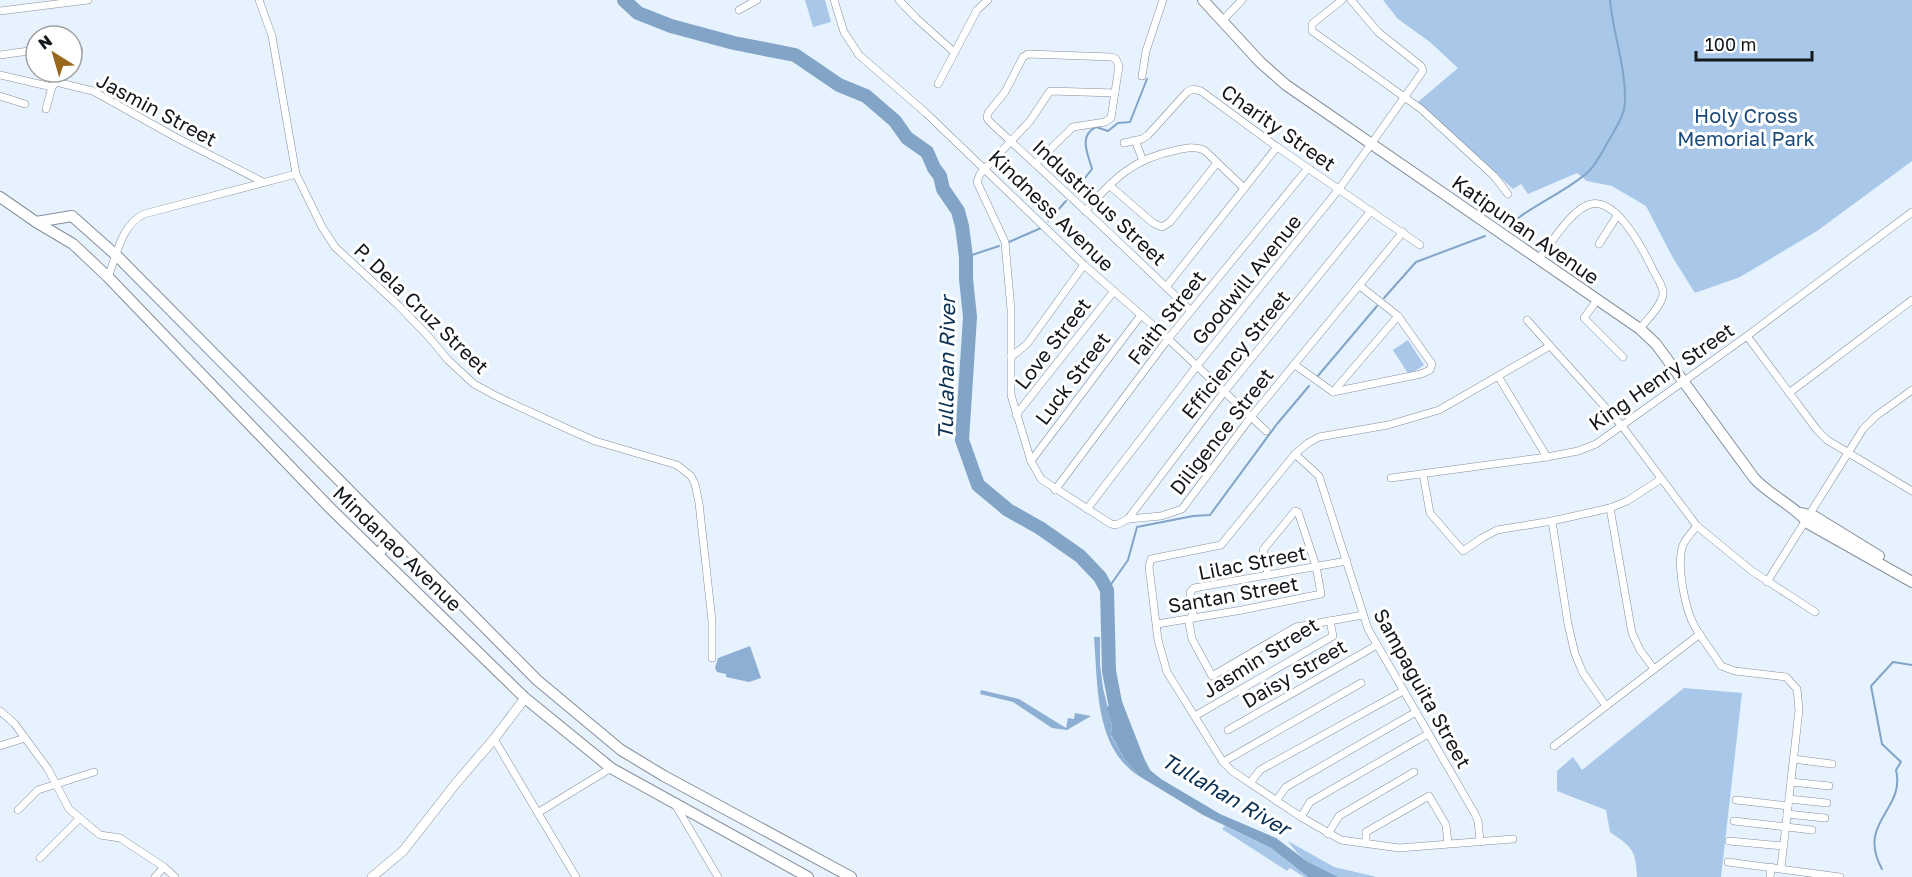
<svg xmlns="http://www.w3.org/2000/svg" width="1912" height="877" viewBox="0 0 1912 877" font-family="'Golos Text',sans-serif">
	<style>
		.green { fill: #a8c7e9 }
		.forest { fill: #8eafd4 }
		.water { fill: #82a4c7 }
		.lines { fill: none; stroke-linecap: round; stroke-linejoin: round }
		.stream { stroke: #82a4c7; stroke-width: 2 }
		.river { stroke: #82a4c7; stroke-width: 14 }
		.minor-casing { stroke: #858f9b; stroke-width: 8 }
		.tertiary-casing { stroke: #858f9b; stroke-width: 10 }
		.secondary-casing { stroke: #858f9b; stroke-width: 12 }
		.primary-casing { stroke: #858f9b; stroke-width: 12 }
		.minor { stroke: #fff; stroke-width: 7 }
		.tertiary { stroke: #fff; stroke-width: 9 }
		.secondary { stroke: #fff; stroke-width: 10 }
		.primary { stroke: #fff; stroke-width: 10 }
		.labels { text-anchor: middle; dominant-baseline: central; stroke-width: 6; stroke-linejoin: round; paint-order: stroke }
		.street-label { font-size: 20px; fill: #13171b; stroke: #fff }
		.park-label { font-size: 20px; fill: #1c4c7b; stroke: #fff }
		.water-label { font-size: 21px; font-style: italic; fill: #0a3053; stroke: #fff }
	</style>
	<rect width="100%" height="100%" fill="#e6f2fe"/>
	<g class="green">
		<path d="M805,0H825L831,22L813,27Z"/>
		<path d="M1383,0H1912V161L1817,231L1740,277L1695,293L1673,258L1646,206L1612,186L1587,181L1577,173L1528,194L1521,184L1513,189L1418,102L1458,68L1430,42L1398,19Z"/>
		<path d="M1408,340L1424,365L1409,375L1393,350Z"/>
		<path d="M1684,688L1742,693L1721,877H1637C1636,850 1632,847 1610,832L1606,810L1557,791V771L1573,757L1582,770Z"/>
		<path d="M1225,826L1271,848L1308,877H1304L1290,868L1287,871L1222,829Z"/>
		<path d="M1288,841L1334,867L1377,877C1365,877 1350,877 1338,877C1319,872 1298,857 1288,841Z"/>
	</g>
	<g class="forest">
		<path d="M1094,637H1100V664L1103,688L1112,725L1111,736L1125,760L1139,776C1094,748 1098,683 1094,637Z"/>
		<path d="M750,646L761,678L749,682L726,677V674L717,672L715,668L718,658Z"/>
		<path d="M981,690L1019,699L1066,728L1068,718L1074,719L1075,713L1091,716L1067,730L1052,728L1013,702L980,694Z"/>
	</g>
	<path class="water" d="M1121,699L1144,758L1150,770L1161,779L1220,814L1276,838L1308,862L1338,877H1308L1271,848L1203,815L1139,776L1125,760L1111,735L1112,725L1107,707Z"/>
	<g class="lines">
		<g class="stream">
			<path d="M1074,192L1092,169C1088,154 1078,136 1096,127L1108,131L1118,123L1130,122L1147,79"/>
			<path d="M1517,219C1537,203 1574,187 1590,170C1599,160 1605,146 1612,135C1618,124 1625,114 1625,101C1626,67 1613,34 1610,0"/>
			<path d="M1048,221L1066,201"/>
			<path d="M1009,242L1041,228"/>
			<path d="M966,257L999,246"/>
			<path d="M1384,298L1416,262L1485,236"/>
			<path d="M1317,377L1377,306"/>
			<path d="M1107,590L1128,560L1137,527L1193,516L1210,515L1277,424L1309,386"/>
			<path d="M1882,869C1856,822 1906,810 1896,770L1901,762L1882,744L1871,686L1893,662L1912,665"/>
		</g>
		<path class="river" d="M624,0L638,13L671,26L734,43L795,55L839,85L866,96L895,121L907,138L927,152L934,168L940,176L943,189L958,211L962,226L966,257V279L970,317L962,440L978,485L1008,510L1040,528L1080,556L1100,577L1107,590L1109,671L1118,718"/>
		<defs>
			<g id="minor">
				<path d="M259,0L272,36L296,174L322,227L335,247L399,306L428,336L448,360L474,384L498,397L572,431L595,441L677,465L691,476L695,484L699,503L704,548L712,621V658"/>
				<path d="M834,0L844,32L859,55L926,113L1084,265L1164,335L1266,431"/>
				<path d="M899,0L916,18L954,52"/>
				<path d="M1342,0L1312,24V31L1421,109L1494,176L1508,194"/>
				<path d="M739,10L757,0"/>
				<path d="M0,11L88,0"/>
				<path d="M1222,21L1242,0"/>
				<path d="M72,50H79"/>
				<path d="M0,55L36,50"/>
				<path d="M0,75L52,87L56,82"/>
				<path d="M1142,76L1146,51L1163,0"/>
				<path d="M56,82L93,91L177,138L263,182"/>
				<path d="M56,82L57,72"/>
				<path d="M938,84L977,10L988,0"/>
				<path d="M1115,93L1050,91L1030,121L980,174L977,182L1005,242L1011,310V395L1031,461L1041,479L1111,524L1116,525L1128,519L1161,516L1182,509L1251,417L1403,232"/>
				<path d="M0,96L25,104"/>
				<path d="M46,109L52,87"/>
				<path d="M1135,140L1143,161"/>
				<path d="M1124,143L1142,139L1148,135L1187,92L1193,89L1201,91L1277,147L1420,245"/>
				<path d="M1035,164L1073,127L1105,122L1111,118L1119,66L1116,59L1112,57L1028,54L1023,57L1005,92L988,113L987,118L990,122C1057,184 1125,247 1191,311"/>
				<path d="M1109,185L1153,223L1162,227L1170,222L1217,163"/>
				<path d="M1085,211C1115,178 1132,159 1177,150C1186,148 1195,146 1204,150L1244,188"/>
				<path d="M1599,244L1617,216"/>
				<path d="M1538,260C1550,245 1572,208 1591,204C1617,198 1644,251 1653,270C1657,278 1664,287 1663,295C1660,308 1647,319 1640,329"/>
				<path d="M108,277C117,255 121,225 144,214L296,174"/>
				<path d="M1166,287L1277,147"/>
				<path d="M1597,300L1584,318L1623,357"/>
				<path d="M1527,320L1622,426L1697,526L1752,571L1815,612"/>
				<path d="M1747,336L1817,430L1827,440L1912,491"/>
				<path d="M1011,357L1027,344L1084,265"/>
				<path d="M1295,365L1333,392L1421,374L1430,370L1432,364L1398,316L1360,286"/>
				<path d="M1498,376L1547,457"/>
				<path d="M1333,392L1398,316"/>
				<path d="M1789,393L1912,300"/>
				<path d="M1016,415L1114,291"/>
				<path d="M1295,454L1319,476L1368,629L1475,814L1478,821L1480,841"/>
				<path d="M1031,461L1141,315"/>
				<path d="M1423,474L1430,513L1463,551L1482,538L1497,530L1552,521L1610,508L1627,501L1661,479"/>
				<path d="M1391,478L1547,457L1578,451L1596,444L1747,336L1912,212"/>
				<path d="M1055,490L1168,339L1308,168"/>
				<path d="M1610,508L1632,633L1640,650L1654,669"/>
				<path d="M1087,509L1196,367L1339,189L1423,71L1421,66L1378,32L1351,0"/>
				<path d="M1128,519L1224,392L1371,211"/>
				<path d="M1552,521L1568,624L1575,654L1583,673L1606,706"/>
				<path d="M1697,526C1692,532 1686,538 1683,545C1676,564 1685,610 1695,627C1703,641 1713,652 1721,666L1735,671L1786,677L1797,689L1799,710L1781,868"/>
				<path d="M1347,561L1194,588L1190,592L1193,613L1189,623L1192,639L1212,676L1296,627L1363,615"/>
				<path d="M1767,582L1863,429L1876,416L1912,390"/>
				<path d="M1157,624L1242,610L1321,594L1316,566L1298,512L1295,511L1263,550L1268,575"/>
				<path d="M0,711L14,723L48,769L69,809L100,835L120,838L164,867L175,877"/>
				<path d="M1195,716L1333,636L1330,621"/>
				<path d="M1228,730L1377,645"/>
				<path d="M494,739L576,877"/>
				<path d="M0,746L25,738"/>
				<path d="M1554,746L1700,634"/>
				<path d="M1793,759L1832,764"/>
				<path d="M1223,762L1361,683"/>
				<path d="M1791,782L1829,786"/>
				<path d="M1250,783L1260,770L1403,691"/>
				<path d="M1789,799L1827,803"/>
				<path d="M1736,800L1788,806"/>
				<path d="M1276,801L1286,787L1416,712"/>
				<path d="M676,806L718,877"/>
				<path d="M18,810L38,790L94,772"/>
				<path d="M539,812L611,768"/>
				<path d="M1787,814L1825,818"/>
				<path d="M1301,817L1310,802L1428,734"/>
				<path d="M1734,821L1812,830"/>
				<path d="M1328,834L1339,816L1414,772"/>
				<path d="M1513,839L1399,848L1341,840L1301,817L1232,771L1223,762L1167,672L1158,640L1149,567L1151,559L1221,545L1295,454L1308,443L1319,437L1388,425L1439,410L1550,346"/>
				<path d="M1729,841L1783,846"/>
				<path d="M1366,843V832L1429,796L1446,825L1448,843"/>
				<path d="M40,858L80,818"/>
				<path d="M1728,862L1840,877"/>
				<path d="M155,877L164,867"/>
				<path d="M1770,877L1771,867"/>
			</g>
			<path id="tertiary" d="M372,877L403,851L457,782L494,739L525,698"/>
			<g id="secondary">
				<path d="M1203,0L1260,62L1286,85L1640,329L1656,344L1754,478C1770,496 1794,505 1809,524L1912,582"/>
				<path d="M1801,513L1814,516L1879,556"/>
			</g>
			<g id="primary">
				<path d="M0,197L36,222L73,244L108,277L331,509L525,698L611,768L808,877"/>
				<path d="M36,222L72,216L117,256L537,680L621,750L664,776L851,877"/>
				<path d="M378,554L393,537"/>
			</g>
		</defs>
		<use href="#minor" class="minor-casing"/>
		<use href="#tertiary" class="tertiary-casing"/>
		<use href="#secondary" class="secondary-casing"/>
		<use href="#primary" class="primary-casing"/>
		<use href="#minor" class="minor"/>
		<use href="#tertiary" class="tertiary"/>
		<use href="#secondary" class="secondary"/>
		<use href="#primary" class="primary"/>
	</g>
	<g class="labels">
		<g class="street-label">
			<text transform="translate(157 109) rotate(28)">Jasmin Street</text>
			<text transform="translate(1279 127) rotate(35)">Charity Street</text>
			<text transform="translate(1100 202) rotate(43)">Industrious Street</text>
			<text transform="translate(1052 210) rotate(44)">Kindness Avenue</text>
			<text transform="translate(1526 229) rotate(35)">Katipunan Avenue</text>
			<text transform="translate(1246 279) rotate(-51)">Goodwill Avenue</text>
			<text transform="translate(422 308) rotate(44)">P. Dela Cruz Street</text>
			<text transform="translate(1166 317) rotate(-52)">Faith Street</text>
			<text transform="translate(1052 343) rotate(-52)">Love Street</text>
			<text transform="translate(1235 354) rotate(-51)">Efficiency Street</text>
			<text transform="translate(1661 376) rotate(-35)">King Henry Street</text>
			<text transform="translate(1072 378) rotate(-53)">Luck Street</text>
			<text transform="translate(1221 431) rotate(-52)">Diligence Street</text>
			<text transform="translate(398 548) rotate(44)">Mindanao Avenue</text>
			<text transform="translate(1252 562) rotate(-11)">Lilac Street</text>
			<text transform="translate(1233 594) rotate(-10)">Santan Street</text>
			<text transform="translate(1260 657) rotate(-32)">Jasmin Street</text>
			<text transform="translate(1294 673) rotate(-30)">Daisy Street</text>
			<text transform="translate(1423 688) rotate(61)">Sampaguita Street</text>
		</g>
		<g class="park-label">
			<text x="1746" y="115">Holy Cross<tspan x="1746" dy="23">Memorial Park</tspan></text>
		</g>
		<g class="water-label">
			<text transform="translate(946 368) rotate(-89)">Tullahan River</text>
			<text transform="translate(1226 794) rotate(30)">Tullahan River</text>
		</g>
	</g>
	<g transform="translate(54 54) rotate(323)"><circle r="28" fill="#ffffff" stroke="#a1a2a4" stroke-width="1.5"/>
	<path d="M0-4.5L10 22L0 15L-10 22Z" fill="#9a681c"/>
	<text y="-9" font-size="16" font-weight="bold" text-anchor="middle" fill="#13171b">N</text>
	</g>
	<path d="M1696 51v9h116v-9" fill="none" stroke="#13171b" stroke-width="3"/>
	<text x="1705" y="51" font-size="18" fill="#13171b" stroke="#ffffff" stroke-width="4.5" paint-order="stroke">100 m</text>
</svg>
